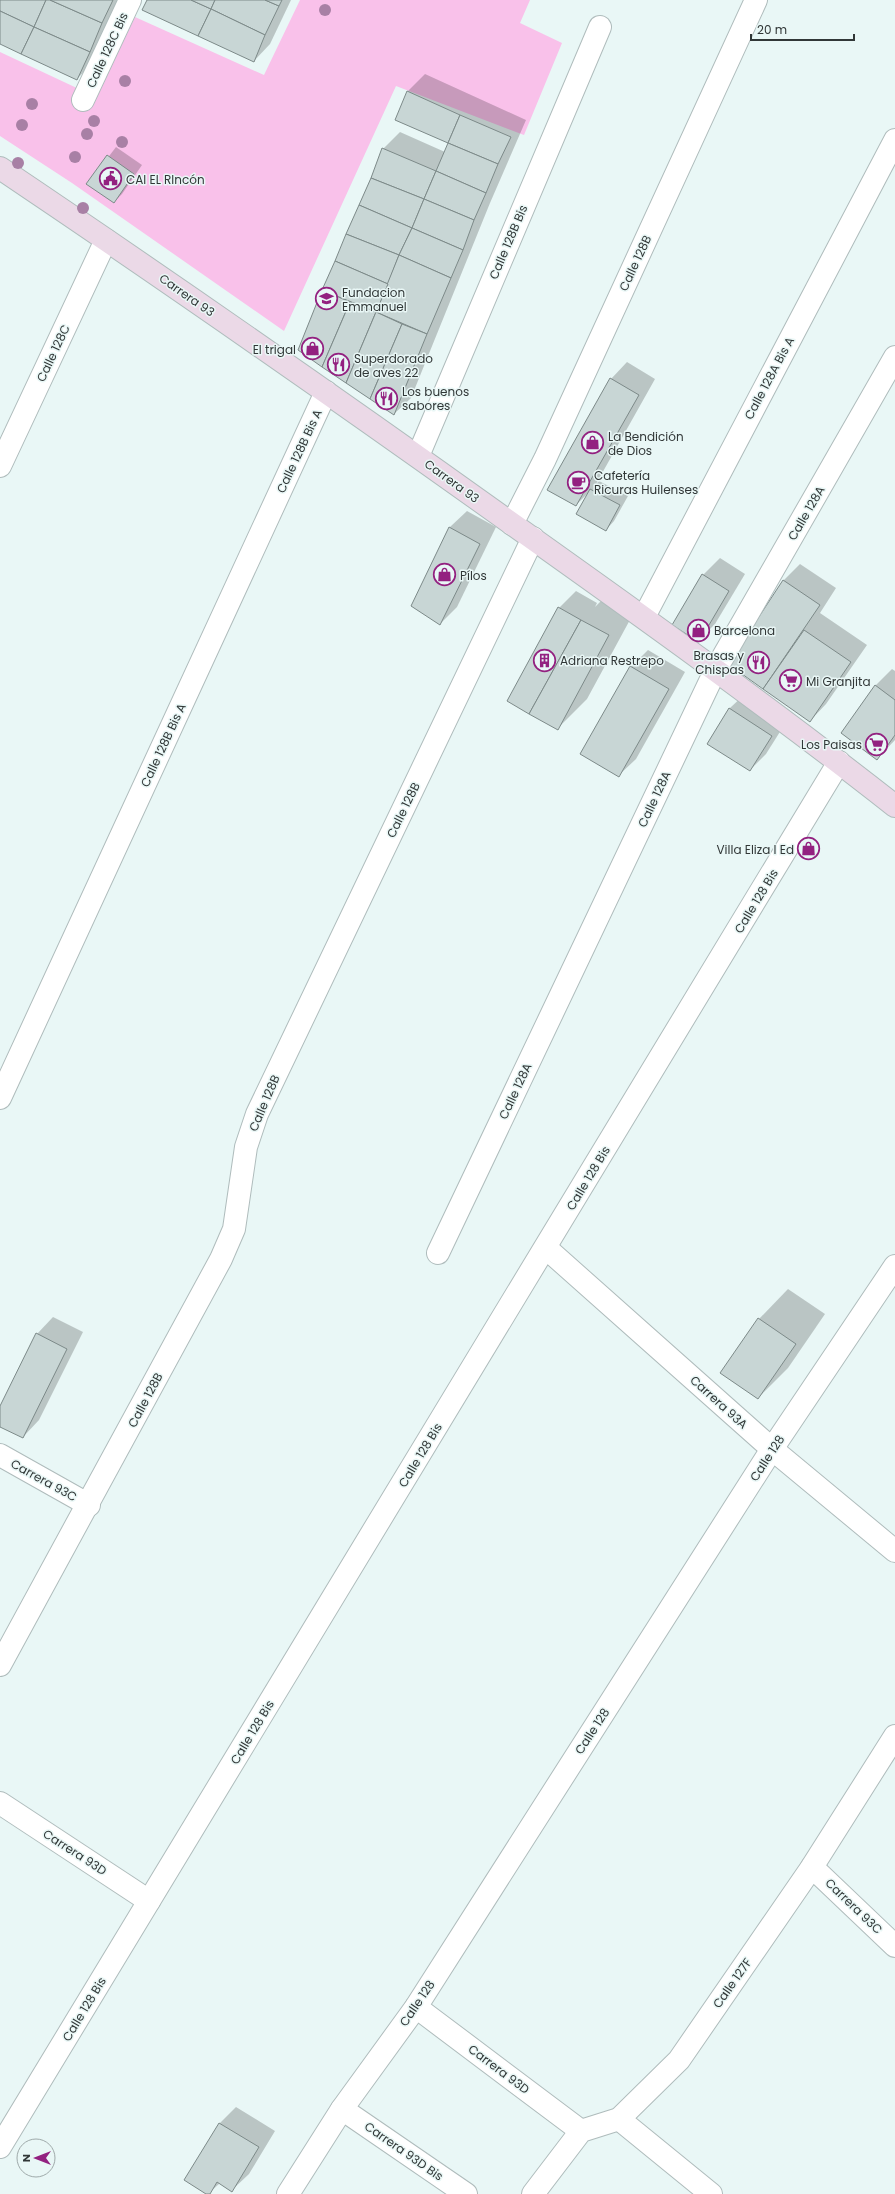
<svg xmlns="http://www.w3.org/2000/svg" width="895" height="2194" viewBox="0 0 895 2194" font-family="Poppins,sans-serif">
	<style>
		.green { fill: #f9c1ea }
		.shadow { fill: #0003 }
		.building { fill: #c8d6d5; stroke: #7d8a89 }
		.lines { fill: none; stroke-linecap: round; stroke-linejoin: round }
		.street-casing { stroke: #afbcbc; stroke-width: 24 }
		.secondary-casing { stroke: #afbcbc; stroke-width: 24 }
		.street { stroke: #fff; stroke-width: 22 }
		.secondary { stroke: #ebd9e7; stroke-width: 22 }
		.tree { fill: #a880a5 }
		.labels { text-anchor: middle; dominant-baseline: central; stroke-width: 3; stroke-linejoin: round; paint-order: stroke }
		.street-label { font-size: 12px; fill: #313737; stroke: #e9f7f6 }
		.poi-label { font-size: 12px; fill: #313737; stroke: #e9f7f6; text-anchor: start }
	</style>
	<rect width="100%" height="100%" fill="#e9f7f6"/>
	<path class="green" d="M300,0H530L520,23L562,43L524,135L396,86L284,331L72,183L0,136V52L96,97L135,17L264,75Z"/>
	<g class="shadow">
		<path d="M0,0H122L93,62L77,79L0,43Z"/>
		<path d="M148,0H291L270,44L254,61Z"/>
		<path d="M425,74L526,120L490,203L411,398L394,414L299,350L383,149L400,132L445,152L450,142L396,120L408,91Z"/>
		<path d="M116,147L142,165L122,194L114,202L88,184Z"/>
		<path d="M627,362L655,379L596,484L599,481L628,496L614,521L606,530L588,493L576,505L611,379Z"/>
		<path d="M467,511L496,527L457,607L440,624L412,606L450,527Z"/>
		<path d="M720,558L745,574L715,624L699,640L703,575Z"/>
		<path d="M800,564L836,588L820,613L867,645L826,704L810,721L729,664L783,581Z"/>
		<path d="M612,590L638,605L587,699L557,729L559,608L576,591L597,603L595,607Z"/>
		<path d="M648,650L685,672L636,759L619,775L631,667Z"/>
		<path d="M892,669L895,671V740L877,759L875,686Z"/>
		<path d="M747,692L788,719L766,754L750,770L708,743L730,708Z"/>
		<path d="M788,1289L825,1314L788,1368L758,1398L759,1319Z"/>
		<path d="M53,1317L83,1332L39,1420L23,1437L0,1426V1408L37,1334Z"/>
		<path d="M236,2107L275,2131L249,2174L232,2190L220,2183L208,2194L219,2124Z"/>
	</g>
	<g class="building">
		<path d="M0,0H46L34,27L0,11Z"/>
		<path d="M46,0H50L102,23L90,52L34,27Z"/>
		<path d="M50,0H113L102,23Z"/>
		<path d="M147,0H191L211,9L198,36L142,10Z"/>
		<path d="M191,0H215L211,9Z"/>
		<path d="M215,0H265L279,6L265,35L211,9Z"/>
		<path d="M265,0H282L279,6Z"/>
		<path d="M211,9L265,35L254,62L198,36Z"/>
		<path d="M0,11L34,27L21,54L0,44Z"/>
		<path d="M34,27L90,52L77,80L21,54Z"/>
		<path d="M407,91L460,115L448,143L395,120Z"/>
		<path d="M460,115L511,137L498,164L448,143Z"/>
		<path d="M448,143L498,164L486,193L436,171Z"/>
		<path d="M382,148L436,171L424,199L371,178Z"/>
		<path d="M107,155L134,174L114,203L86,184Z"/>
		<path d="M436,171L486,193L474,220L424,199Z"/>
		<path d="M371,178L424,199L412,228L359,205Z"/>
		<path d="M424,199L474,220L463,250L412,228Z"/>
		<path d="M359,205L412,228L399,255L346,234Z"/>
		<path d="M412,228L463,250L451,278L399,255Z"/>
		<path d="M346,234L399,255L388,284L335,261Z"/>
		<path d="M399,255L451,278L427,334L376,312Z"/>
		<path d="M335,261L388,284L376,312L322,290Z"/>
		<path d="M322,290L350,302L322,367L298,350Z"/>
		<path d="M350,302L376,312L346,383L322,367Z"/>
		<path d="M376,312L402,324L370,399L346,383Z"/>
		<path d="M402,324L427,334L394,415L370,399Z"/>
		<path d="M610,378L639,395L576,506L547,490Z"/>
		<path d="M590,489L620,505L606,531L576,514Z"/>
		<path d="M449,527L480,544L440,625L411,606Z"/>
		<path d="M702,574L729,591L699,642L672,625Z"/>
		<path d="M783,580L820,605L763,689L728,664Z"/>
		<path d="M558,607L581,620L529,714L507,701Z"/>
		<path d="M581,620L609,635L558,730L529,714Z"/>
		<path d="M804,630L851,662L810,722L763,689Z"/>
		<path d="M630,666L669,689L619,777L580,754Z"/>
		<path d="M875,685L895,700V735L877,760L841,733Z"/>
		<path d="M729,708L772,736L750,771L707,744Z"/>
		<path d="M758,1318L796,1344L758,1399L720,1373Z"/>
		<path d="M36,1333L67,1349L23,1438L0,1427V1406Z"/>
		<path d="M219,2123L259,2147L232,2192L217,2182L210,2194H206L184,2180Z"/>
	</g>
	<g class="lines">
		<defs>
			<g id="street">
				<path d="M83,100L130,0"/>
				<path d="M418,456L600,27"/>
				<path d="M0,466L106,240"/>
				<path d="M512,524L545,459L756,0"/>
				<path d="M644,617L895,140"/>
				<path d="M0,1098L326,392"/>
				<path d="M546,1248L772,1449L895,1551"/>
				<path d="M438,1253L716,669L895,357"/>
				<path d="M0,1455L89,1505"/>
				<path d="M0,1665L221,1259L234,1229L246,1147L257,1114L533,538"/>
				<path d="M0,1803L149,1901"/>
				<path d="M812,1867L895,1946"/>
				<path d="M416,2007L581,2131"/>
				<path d="M342,2109L466,2194"/>
				<path d="M619,2119L711,2194"/>
				<path d="M0,2147L839,762"/>
				<path d="M288,2194L342,2109L416,2007L772,1449L895,1266"/>
				<path d="M533,2194L581,2131L619,2119L679,2060L812,1867L895,1736"/>
			</g>
			<path id="secondary" d="M0,168C171,283 340,401 508,521C639,614 769,707 895,806"/>
		</defs>
		<use href="#street" class="street-casing"/>
		<use href="#secondary" class="secondary-casing"/>
		<use href="#street" class="street"/>
		<use href="#secondary" class="secondary"/>
	</g>
	<g class="tree">
		<circle cx="325" cy="10" r="6"/>
		<circle cx="125" cy="81" r="6"/>
		<circle cx="32" cy="104" r="6"/>
		<circle cx="94" cy="121" r="6"/>
		<circle cx="22" cy="125" r="6"/>
		<circle cx="87" cy="134" r="6"/>
		<circle cx="122" cy="142" r="6"/>
		<circle cx="75" cy="157" r="6"/>
		<circle cx="18" cy="163" r="6"/>
		<circle cx="83" cy="208" r="6"/>
	</g>
	<defs>
		<symbol id="civic-ring" viewBox="-11 -11 22 22"><circle r="9.5" fill="#e9f7f6" stroke="#932180" stroke-width="1.5"/><path d="M-.6-6.5H3V-4.5H.6V-3L4-1V1h2V6H-6V1h2V-1L-.6-3ZM-1.2 2.5V6h2.4V2.5Z" fill="#932180"/></symbol>
		<symbol id="school-ring" viewBox="-11 -11 22 22"><circle r="9.5" fill="#e9f7f6" stroke="#932180" stroke-width="1.5"/><path d="M0-5L7-2L0 1L-7-2ZM-4 1L0 2.5L4 1V4Q0 6-4 4Z" fill="#932180"/></symbol>
		<symbol id="shop-ring" viewBox="-11 -11 22 22"><circle r="9.5" fill="#e9f7f6" stroke="#932180" stroke-width="1.5"/><path d="M-5-2.5h2.3a2.7 3.5 0 0 1 5.4 0H5L5.5 6h-11ZM-1.5-2.5h3a1.5 2.3 0 0 0-3 0Z" fill="#932180"/></symbol>
		<symbol id="restaurant-ring" viewBox="-11 -11 22 22"><circle r="9.5" fill="#e9f7f6" stroke="#932180" stroke-width="1.5"/><path d="M-5-6h1v4h1v-4h1v4h1v-4h1v5L-1.5 .5V6h-2V.5L-5-1ZM5-6V6H3V1.5H1.5Q1.5-4 5-6Z" fill="#932180"/></symbol>
		<symbol id="cafe-ring" viewBox="-11 -11 22 22"><circle r="9.5" fill="#e9f7f6" stroke="#932180" stroke-width="1.5"/><path d="M-5.5-4.5H6V0H3Q3 3.5 0 3.5H-2.5Q-5.5 3.5-5.5 0ZM3-3.2v2h1.7v-2ZM-6 4.5H4V6H-6Z" fill="#932180"/></symbol>
		<symbol id="building-ring" viewBox="-11 -11 22 22"><circle r="9.5" fill="#e9f7f6" stroke="#932180" stroke-width="1.5"/><path d="M-4-6H4V6H1V3H-1V6H-4ZM-2.5-4.3h1.7v1.8h-1.7ZM.8-4.3h1.7v1.8H.8ZM-2.5-1h1.7V.8h-1.7ZM.8-1h1.7V.8H.8Z" fill="#932180"/></symbol>
		<symbol id="supermarket-ring" viewBox="-11 -11 22 22"><circle r="9.5" fill="#e9f7f6" stroke="#932180" stroke-width="1.5"/><path d="M-6-5.5h2.5l.6 2H6L4.5 2H-2.5L-4.4-4H-6ZM-1.5 3.2a1.3 1.3 0 1 0 .1 0ZM3 3.2a1.3 1.3 0 1 0 .1 0Z" fill="#932180"/></symbol>
	</defs>
	<g fill-rule="evenodd">
		<use href="#civic-ring" x="98" y="166" width="25" height="25"/>
		<use href="#school-ring" x="314" y="286" width="25" height="25"/>
		<use href="#shop-ring" x="300" y="336" width="25" height="25"/>
		<use href="#restaurant-ring" x="326" y="352" width="25" height="25"/>
		<use href="#restaurant-ring" x="374" y="386" width="25" height="25"/>
		<use href="#shop-ring" x="580" y="430" width="25" height="25"/>
		<use href="#cafe-ring" x="566" y="470" width="25" height="25"/>
		<use href="#shop-ring" x="432" y="562" width="25" height="25"/>
		<use href="#shop-ring" x="686" y="618" width="25" height="25"/>
		<use href="#building-ring" x="532" y="648" width="25" height="25"/>
		<use href="#restaurant-ring" x="746" y="650" width="25" height="25"/>
		<use href="#supermarket-ring" x="778" y="668" width="25" height="25"/>
		<use href="#supermarket-ring" x="864" y="732" width="25" height="25"/>
		<use href="#shop-ring" x="796" y="836" width="25" height="25"/>
	</g>
	<g class="labels">
		<g class="street-label">
			<text transform="translate(107 50) rotate(-65)">Calle 128C Bis</text>
			<text transform="translate(508 242) rotate(-67)">Calle 128B Bis</text>
			<text transform="translate(635 263) rotate(-65)">Calle 128B</text>
			<text transform="translate(187 295) rotate(35)">Carrera 93</text>
			<text transform="translate(53 353) rotate(-65)">Calle 128C</text>
			<text transform="translate(769 378) rotate(-62)">Calle 128A Bis A</text>
			<text transform="translate(299 451) rotate(-65)">Calle 128B Bis A</text>
			<text transform="translate(452 481) rotate(36)">Carrera 93</text>
			<text transform="translate(806 513) rotate(-60)">Calle 128A</text>
			<text transform="translate(163 745) rotate(-65)">Calle 128B Bis A</text>
			<text transform="translate(654 799) rotate(-65)">Calle 128A</text>
			<text transform="translate(403 810) rotate(-64)">Calle 128B</text>
			<text transform="translate(756 901) rotate(-59)">Calle 128 Bis</text>
			<text transform="translate(515 1091) rotate(-65)">Calle 128A</text>
			<text transform="translate(264 1103) rotate(-67)">Calle 128B</text>
			<text transform="translate(588 1178) rotate(-59)">Calle 128 Bis</text>
			<text transform="translate(145 1400) rotate(-62)">Calle 128B</text>
			<text transform="translate(719 1402) rotate(42)">Carrera 93A</text>
			<text transform="translate(420 1455) rotate(-59)">Calle 128 Bis</text>
			<text transform="translate(767 1458) rotate(-57)">Calle 128</text>
			<text transform="translate(44 1480) rotate(29)">Carrera 93C</text>
			<text transform="translate(592 1731) rotate(-57)">Calle 128</text>
			<text transform="translate(252 1732) rotate(-59)">Calle 128 Bis</text>
			<text transform="translate(75 1852) rotate(33)">Carrera 93D</text>
			<text transform="translate(854 1906) rotate(44)">Carrera 93C</text>
			<text transform="translate(732 1983) rotate(-55)">Calle 127F</text>
			<text transform="translate(417 2003) rotate(-56)">Calle 128</text>
			<text transform="translate(84 2009) rotate(-59)">Calle 128 Bis</text>
			<text transform="translate(499 2069) rotate(37)">Carrera 93D</text>
			<text transform="translate(404 2151) rotate(35)">Carrera 93D Bis</text>
		</g>
		<g class="poi-label">
			<text x="126" y="179">CAI EL RIncón</text>
			<text x="342" y="292">Fundacion<tspan x="342" dy="14">Emmanuel</tspan></text>
			<text x="296" y="349" text-anchor="end">El trigal</text>
			<text x="354" y="358">Superdorado<tspan x="354" dy="14">de aves 22</tspan></text>
			<text x="402" y="391">Los buenos<tspan x="402" dy="14">sabores</tspan></text>
			<text x="608" y="436">La Bendición<tspan x="608" dy="14">de Dios</tspan></text>
			<text x="594" y="475">Cafetería<tspan x="594" dy="14">Ricuras Huilenses</tspan></text>
			<text x="460" y="575">Pílos</text>
			<text x="714" y="630">Barcelona</text>
			<text x="744" y="655" text-anchor="end">Brasas y<tspan x="744" dy="14">Chispas</tspan></text>
			<text x="560" y="660">Adriana Restrepo</text>
			<text x="806" y="681">Mi Granjita</text>
			<text x="862" y="744" text-anchor="end">Los Paisas</text>
			<text x="794" y="849" text-anchor="end">Villa Eliza I Ed</text>
		</g>
	</g>
	<g transform="translate(36 2158) rotate(270)"><circle r="19" fill="#e9f7f6" stroke="#9faaaa"/>
	<path d="M0-3L7 15L0 10L-7 15Z" fill="#932180"/>
	<text y="-6" font-size="11" font-weight="bold" text-anchor="middle" fill="#313737">N</text>
	</g>
	<path d="M751 34v6h103v-6" fill="none" stroke="#313737" stroke-width="2"/>
	<text x="757" y="34" font-size="12" fill="#313737" stroke="#e9f7f6" stroke-width="3" paint-order="stroke">20 m</text>
</svg>
